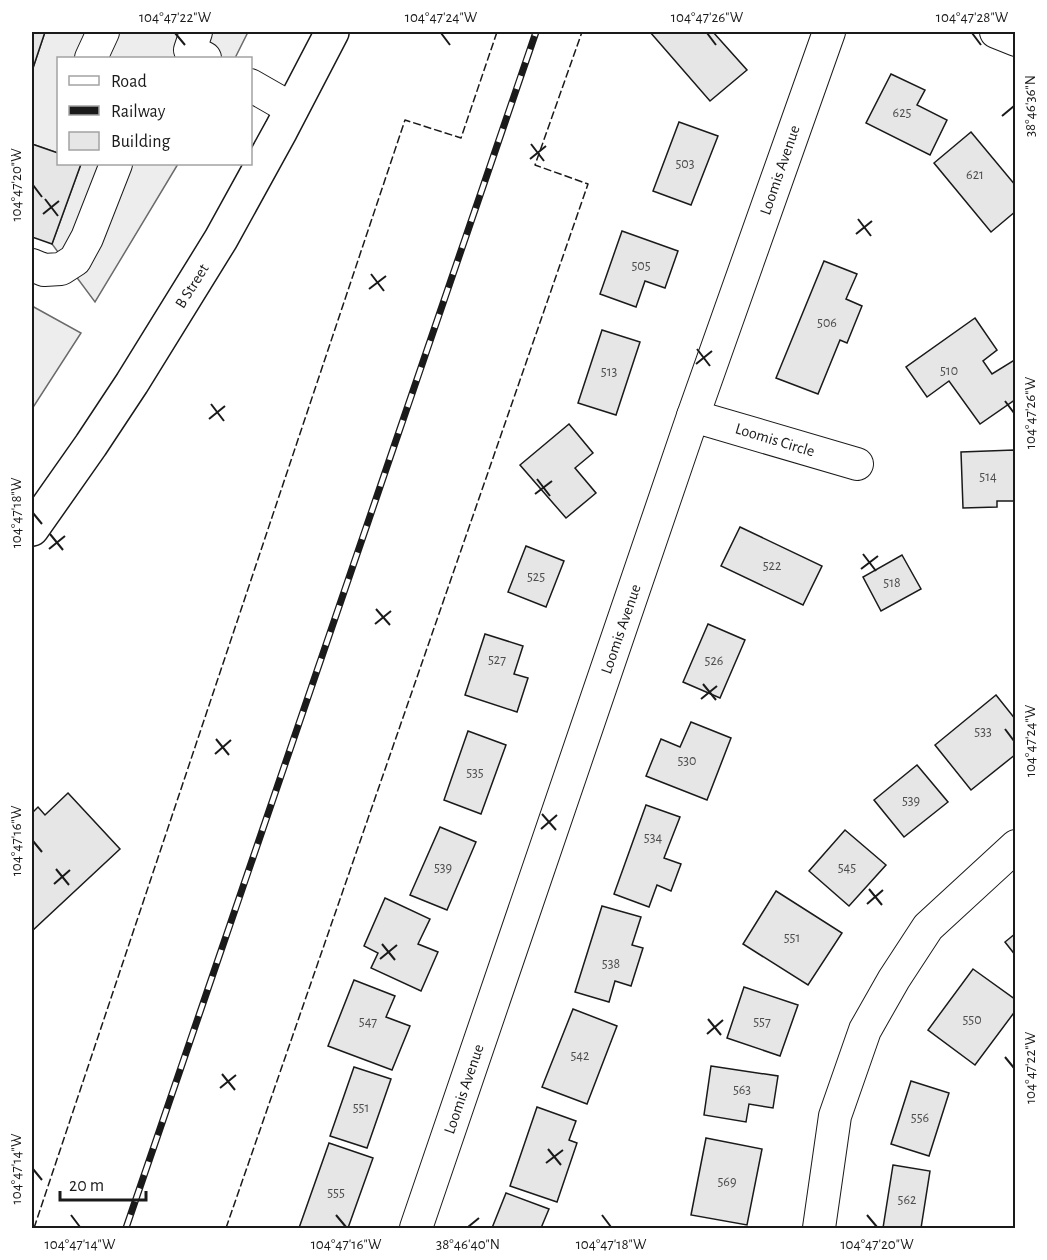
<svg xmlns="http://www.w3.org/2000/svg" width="1047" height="1260" viewBox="0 0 1047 1260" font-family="'Alegreya Sans',sans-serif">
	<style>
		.parking { fill: #ededed; stroke: #6a6a6a; stroke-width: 1.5 }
		.building { fill: #e6e6e6; stroke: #1a1a1a; stroke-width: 1.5 }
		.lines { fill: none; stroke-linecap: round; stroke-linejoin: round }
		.minor-casing { stroke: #1a1a1a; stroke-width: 34 }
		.major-casing { stroke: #1a1a1a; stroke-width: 36 }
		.minor { stroke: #fff; stroke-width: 32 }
		.major { stroke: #fff; stroke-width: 33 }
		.rail-casing { stroke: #1a1a1a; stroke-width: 7 }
		.rail { stroke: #fff; stroke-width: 4.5; stroke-dasharray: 14; stroke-linecap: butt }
		.fence { stroke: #1a1a1a; stroke-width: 1.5; stroke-dasharray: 8 3; stroke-linecap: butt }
		.ticks { fill: none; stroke: #1a1a1a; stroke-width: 2 }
		.labels { text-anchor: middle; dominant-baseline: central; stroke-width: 4.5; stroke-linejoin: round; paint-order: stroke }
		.number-label { font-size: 14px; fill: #4d4d4d }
		.street-label { font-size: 16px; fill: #1a1a1a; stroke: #fff }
		.neatline { fill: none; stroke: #1a1a1a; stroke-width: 2 }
		.ticks-label { font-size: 15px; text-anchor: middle; fill: #1a1a1a }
	</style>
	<rect width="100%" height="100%" fill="#fff"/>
	<g class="parking">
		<path d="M45,32H248L235,58H58V153L32,144V71Z"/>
		<path d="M81,164H178L95,302L52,244Z"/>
		<path d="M32,306L81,333L32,409Z"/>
	</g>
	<g class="building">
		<path d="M32,32H45L32,71Z"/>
		<path d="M650,32H713L747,70L710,101Z"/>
		<path d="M891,74L925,90L917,105L947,120L930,155L866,123Z"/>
		<path d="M679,122L718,136L691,205L653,191Z"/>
		<path d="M971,132L1016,186V211L991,232L934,163Z"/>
		<path d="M32,144L58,153V164H81L52,244L32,237Z"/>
		<path d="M622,231L678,251L665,288L645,281L636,307L600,294Z"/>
		<path d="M824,261L857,274L846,299L862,306L847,343L840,340L818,394L776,378Z"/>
		<path d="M975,318L997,350L983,361L992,374L1016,359V399L980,424L949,381L927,397L906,367Z"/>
		<path d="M602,330L640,342L616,415L578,403Z"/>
		<path d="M569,424L593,453L575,468L596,493L566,518L520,465Z"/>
		<path d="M1014,450L1015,501H997V507L963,508L961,452Z"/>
		<path d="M740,527L822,566L803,605L721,566Z"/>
		<path d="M526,546L564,561L546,607L508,592Z"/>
		<path d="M902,555L921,589L881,611L863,577Z"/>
		<path d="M708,624L745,640L720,698L683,682Z"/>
		<path d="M485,634L523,646L514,674L528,678L517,712L465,695Z"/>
		<path d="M996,695L1016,720V754L971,790L935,745Z"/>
		<path d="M691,722L731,738L707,800L646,776L661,739L680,747Z"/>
		<path d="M468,731L506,745L481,814L444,800Z"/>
		<path d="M917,765L948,802L904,837L874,800Z"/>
		<path d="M68,793L120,849L32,931V813L38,807L45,815Z"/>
		<path d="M646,805L680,817L664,858L681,864L671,891L657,885L649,907L614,894Z"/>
		<path d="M440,827L476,842L447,910L410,895Z"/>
		<path d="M845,830L886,865L849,906L809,871Z"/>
		<path d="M776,891L842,933L808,985L743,944Z"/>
		<path d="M385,898L430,919L418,944L438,952L421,991L371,968L378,953L364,946Z"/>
		<path d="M602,906L641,917L632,945L643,948L631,986L615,981L609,1002L575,992Z"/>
		<path d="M1016,933V956L1005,942Z"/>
		<path d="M973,969L1016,1000V1010L975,1065L928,1030Z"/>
		<path d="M354,980L395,996L386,1017L410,1026L392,1070L328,1046Z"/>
		<path d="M744,987L798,1005L780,1056L727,1038Z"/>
		<path d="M573,1009L617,1026L587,1104L542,1087Z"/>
		<path d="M711,1066L778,1076L773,1108L749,1104L746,1122L704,1115Z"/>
		<path d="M354,1067L391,1079L367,1148L330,1136Z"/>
		<path d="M911,1081L949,1093L929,1156L891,1144Z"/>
		<path d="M537,1107L576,1121L569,1140L577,1143L557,1202L510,1186Z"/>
		<path d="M706,1138L762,1149L747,1225L691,1215Z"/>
		<path d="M329,1143L373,1158L348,1228H299Z"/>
		<path d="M893,1165L930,1171L921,1228H883Z"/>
		<path d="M506,1193L549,1209L541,1228H492Z"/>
	</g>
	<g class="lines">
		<defs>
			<g id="minor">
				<path d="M196,32L190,50L205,58"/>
				<path d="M996,32L1016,40"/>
				<path d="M91,58L103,32"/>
				<path d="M250,85L292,109"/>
				<path d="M32,265L44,270L61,269L75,260L87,238L116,164"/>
				<path d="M693,416L857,464"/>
				<path d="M416,1228L693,416L829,32"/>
				<path d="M819,1228L835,1116L865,1030L894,979L928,927L1016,846"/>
			</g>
			<path id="major" d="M32,529L91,445L132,383L221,239L281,130L332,32"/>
		</defs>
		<use href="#minor" class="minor-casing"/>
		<use href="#major" class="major-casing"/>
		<use href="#minor" class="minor"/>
		<use href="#major" class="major"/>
		<defs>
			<path id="rail" d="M126,1228L536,32"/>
		</defs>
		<use href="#rail" class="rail-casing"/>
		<use href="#rail" class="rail"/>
		<g class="fence">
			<path d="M34,1228L405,120L461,138L497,32"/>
			<path d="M226,1228L588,184L535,165L582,32"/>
		</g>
	</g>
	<path class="ticks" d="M175,33L185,45M441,33L450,45M707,33L716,45M972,33L981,45M1002,116L1014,106M531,144L544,161M530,159L546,146M33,185L42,197M45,199L58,216M43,214L59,201M858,219L871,236M856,234L872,221M371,274L384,291M369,289L386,276M697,349L710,366M696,364L712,351M1005,401L1014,413M211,404L224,421M209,419L225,406M537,479L550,496M535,494L552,481M33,513L42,524M50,534L63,550M49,549L65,536M863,554L876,571M861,569L878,556M376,609L390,625M375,624L391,611M703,684L716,700M701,699L717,686M1005,729L1014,741M216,739L229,755M215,754L231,740M542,814L556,830M541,829L557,815M33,841L42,852M56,869L69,885M54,884L70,870M869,889L882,905M867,904L883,890M382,944L395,960M380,959L397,945M708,1019L721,1035M707,1034L723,1020M1005,1057L1014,1068M222,1074L235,1090M220,1088L236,1075M548,1149L561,1165M546,1163L563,1150M33,1169L42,1180M71,1215L80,1227M336,1215L346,1227M602,1215L611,1227M867,1215L877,1227M468,1227L479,1218"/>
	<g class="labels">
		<g class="number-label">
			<text x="902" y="113">625</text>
			<text x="685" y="164">503</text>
			<text x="975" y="175">621</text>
			<text x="641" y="266">505</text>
			<text x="827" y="323">506</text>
			<text x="949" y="371">510</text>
			<text x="609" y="372">513</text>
			<text x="988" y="477">514</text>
			<text x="772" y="566">522</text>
			<text x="536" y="577">525</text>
			<text x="892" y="583">518</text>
			<text x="497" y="660">527</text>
			<text x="714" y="661">526</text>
			<text x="983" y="732">533</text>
			<text x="687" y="761">530</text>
			<text x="475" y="773">535</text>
			<text x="911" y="801">539</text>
			<text x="653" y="838">534</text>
			<text x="443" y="868">539</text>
			<text x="847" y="868">545</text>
			<text x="792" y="938">551</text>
			<text x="611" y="964">538</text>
			<text x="972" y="1020">550</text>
			<text x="368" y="1022">547</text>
			<text x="762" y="1022">557</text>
			<text x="580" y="1056">542</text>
			<text x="742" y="1090">563</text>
			<text x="361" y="1108">551</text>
			<text x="920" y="1118">556</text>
			<text x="727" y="1182">569</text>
			<text x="336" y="1193">555</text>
			<text x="907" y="1200">562</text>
		</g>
		<g class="street-label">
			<text transform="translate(780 170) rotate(-71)">Loomis Avenue</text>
			<text transform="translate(192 286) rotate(-58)">B Street</text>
			<text transform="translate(775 440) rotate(17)">Loomis Circle</text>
			<text transform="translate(621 629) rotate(-71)">Loomis Avenue</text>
			<text transform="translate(464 1089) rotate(-71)">Loomis Avenue</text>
		</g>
	</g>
	<rect width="1047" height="1260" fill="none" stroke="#ffffff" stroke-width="66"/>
	<rect x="57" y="57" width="195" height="108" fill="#ffffff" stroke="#a3a3a3" stroke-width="1.5"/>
	<rect x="69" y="76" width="30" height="9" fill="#ffffff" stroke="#a3a3a3" stroke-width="1.5"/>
	<text x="111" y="87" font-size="18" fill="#1a1a1a">Road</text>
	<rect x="69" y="106" width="30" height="9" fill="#1a1a1a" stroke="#a3a3a3" stroke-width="1.5"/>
	<text x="111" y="117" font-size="18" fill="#1a1a1a">Railway</text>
	<rect x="69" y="132" width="30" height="18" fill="#e6e6e6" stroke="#a3a3a3" stroke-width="1.5"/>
	<text x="111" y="147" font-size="18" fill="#1a1a1a">Building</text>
	<path d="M60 1191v9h86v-9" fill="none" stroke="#1a1a1a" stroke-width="3"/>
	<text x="69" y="1191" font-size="18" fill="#1a1a1a" stroke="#ffffff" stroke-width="4.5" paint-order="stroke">20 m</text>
	<rect x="33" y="33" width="981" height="1194" class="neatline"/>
	<g class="ticks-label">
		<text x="175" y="22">104°47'22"W</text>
		<text x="441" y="22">104°47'24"W</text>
		<text x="707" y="22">104°47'26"W</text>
		<text x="972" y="22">104°47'28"W</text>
		<text transform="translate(1030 106) rotate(-90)" y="5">38°46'36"N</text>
		<text transform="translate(16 185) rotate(-90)" y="5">104°47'20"W</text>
		<text transform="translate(1030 413) rotate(-90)" y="5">104°47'26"W</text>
		<text transform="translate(16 513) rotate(-90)" y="5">104°47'18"W</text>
		<text transform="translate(1030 741) rotate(-90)" y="5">104°47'24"W</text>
		<text transform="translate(16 841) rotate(-90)" y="5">104°47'16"W</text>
		<text transform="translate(1030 1068) rotate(-90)" y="5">104°47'22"W</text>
		<text transform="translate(16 1169) rotate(-90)" y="5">104°47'14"W</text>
		<text x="80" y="1249">104°47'14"W</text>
		<text x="346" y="1249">104°47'16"W</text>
		<text x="468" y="1249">38°46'40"N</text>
		<text x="611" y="1249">104°47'18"W</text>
		<text x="877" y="1249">104°47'20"W</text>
	</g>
</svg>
